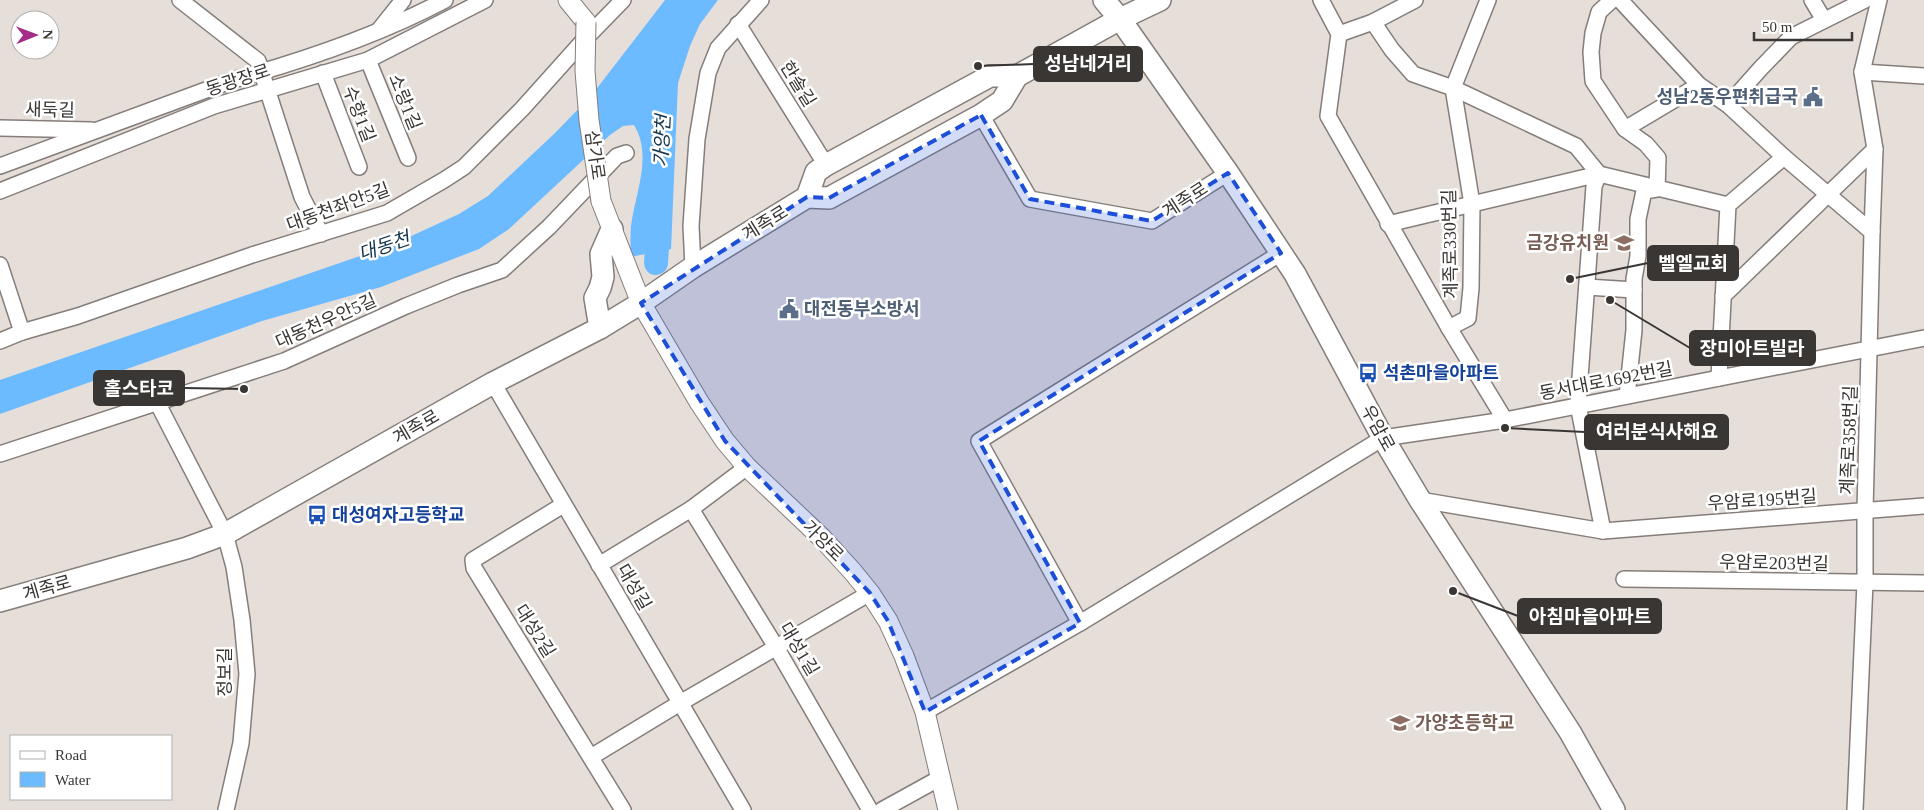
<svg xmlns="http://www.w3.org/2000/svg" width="1924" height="810" viewBox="0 0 1924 810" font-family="'Times New Roman','Noto Sans KR',serif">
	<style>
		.water { fill: #6cbaff }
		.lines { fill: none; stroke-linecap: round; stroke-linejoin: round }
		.river { stroke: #6cbaff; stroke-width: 24 }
		.minor-casing { stroke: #857d79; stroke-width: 18 }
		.tertiary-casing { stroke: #857d79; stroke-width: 21 }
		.secondary-casing { stroke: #857d79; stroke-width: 24 }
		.minor { stroke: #fff; stroke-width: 15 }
		.tertiary { stroke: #fff; stroke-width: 19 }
		.secondary { stroke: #fff; stroke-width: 21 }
		.tertiary-bridge-casing { stroke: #857d79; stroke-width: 21; stroke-linecap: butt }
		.tertiary-bridge { stroke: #fff; stroke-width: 19 }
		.marked { fill: #1d4ed8; fill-opacity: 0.2; stroke: #1d4ed8; stroke-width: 4; stroke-dasharray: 10 6; stroke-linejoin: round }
		.labels { text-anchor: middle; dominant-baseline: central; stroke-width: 5; stroke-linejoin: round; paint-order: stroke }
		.street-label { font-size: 18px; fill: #393634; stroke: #fff }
		.service-label { font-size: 18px; font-weight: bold; fill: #4e5e75; stroke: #fff; text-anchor: end }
		.education-label { font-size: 18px; font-weight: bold; fill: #785e54; stroke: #fff; text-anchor: end }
		.transit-label { font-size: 18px; font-weight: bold; fill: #164399; stroke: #fff; text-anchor: start }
		.water-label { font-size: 19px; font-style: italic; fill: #12334e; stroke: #fff }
		.leader { fill: none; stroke: #393634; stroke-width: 2 }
		.callout-dot { fill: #393634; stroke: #fff; stroke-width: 2 }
		.callout { fill: #393634; stroke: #393634; stroke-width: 2 }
		.callout-label { font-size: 19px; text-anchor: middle; font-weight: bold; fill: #fff }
	</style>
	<rect width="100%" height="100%" fill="#e6ded9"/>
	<path class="water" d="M665,0H718L700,24L690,46L678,83L671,249L630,257C631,247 630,236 631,226C635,193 653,156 634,125L623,126L610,135L509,229L479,249L381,287L262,321L0,414V380L392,245L459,214L488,196L555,133L591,96Z"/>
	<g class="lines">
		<path class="river" d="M656,263L659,219"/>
		<defs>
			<g id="minor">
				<path d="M180,0L258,61L302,197L321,234"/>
				<path d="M1321,0L1339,34L1328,116L1449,328L1505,420"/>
				<path d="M1612,0L1599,12L1593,33L1591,52L1593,81L1625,129L1646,144L1658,158L1657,189L1644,191L1638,219V256L1634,279V330L1627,396"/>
				<path d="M1620,0L1699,85L1728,105L1784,157L1872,232"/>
				<path d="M1812,0L1824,20"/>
				<path d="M1373,22L1392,50L1413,74L1453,88L1576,146L1599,174L1728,205"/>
				<path d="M738,24L826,165"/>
				<path d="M379,30L403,0"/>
				<path d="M1339,34L1373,22L1415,0"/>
				<path d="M368,60L408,158"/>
				<path d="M1862,72L1924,76"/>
				<path d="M323,73L359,167"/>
				<path d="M1728,105L1761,68L1791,37L1865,0"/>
				<path d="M981,115L1030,199L1152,221L1228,173"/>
				<path d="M0,128L91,130"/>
				<path d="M1625,129L1699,85"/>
				<path d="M0,166L233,80C305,60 379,35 445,0"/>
				<path d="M1599,174L1594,186L1578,405L1603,531"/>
				<path d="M0,191L214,106L368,60L485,0"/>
				<path d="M1388,224L1599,174"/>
				<path d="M0,265L22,332"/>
				<path d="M693,267L691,226L697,139L708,73L718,48L761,0"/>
				<path d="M1587,287L1634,290"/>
				<path d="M1723,296L1875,149"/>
				<path d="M1449,328L1468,318L1471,288L1472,204L1453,88L1488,0"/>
				<path d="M0,341L22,332L78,316L252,255L387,213L444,180L464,167L522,109L583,41L623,0"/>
				<path d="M1719,378L1728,205L1784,157"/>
				<path d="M493,383L743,810"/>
				<path d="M158,404L225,534L234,567L242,620L247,674L241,743L226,810"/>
				<path d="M0,454L284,361L406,306L458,285L502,270L549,227L617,156L626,153"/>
				<path d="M1420,500L1603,531L1924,506"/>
				<path d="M563,505L473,560L474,568L623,810"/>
				<path d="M691,509L776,647L870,810"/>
				<path d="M599,565L691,509L747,467"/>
				<path d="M1624,579L1924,583"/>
				<path d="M1080,623L979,441L1281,253"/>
				<path d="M925,712L1080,623L1383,438L1505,420L1924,338"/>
				<path d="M591,757L680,703L870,593"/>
				<path d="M882,810L940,778"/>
				<path d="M1855,810L1865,583V511L1872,232L1875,149L1862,72L1879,0"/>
			</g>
			<g id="tertiary">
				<path d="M568,0L586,22"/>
				<path d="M601,201L641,303L699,402L725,441L747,467L822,538L853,572L870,593L888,621L904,656L925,712L948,810"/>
			</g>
			<g id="secondary">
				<path d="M1104,0L1120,19L1228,173L1295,274L1383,438L1420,500L1570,732L1614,810"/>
				<path d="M807,197L816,172L826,165L990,76H1017L1120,19L1160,0"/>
				<path d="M600,328L595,298L600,288L603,277L601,254L612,229"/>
				<path d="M0,601L187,548L225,534L493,383L600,328L641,303L693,267L807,197L829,198L981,115L1002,101L1017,76"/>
			</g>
		</defs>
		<use href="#minor" class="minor-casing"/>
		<use href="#tertiary" class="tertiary-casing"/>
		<use href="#secondary" class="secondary-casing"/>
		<use href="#minor" class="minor"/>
		<use href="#tertiary" class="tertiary"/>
		<use href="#secondary" class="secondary"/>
		<defs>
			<path id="tertiary-bridge" d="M586,22L585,71L589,120L601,201"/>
		</defs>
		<use href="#tertiary-bridge" class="tertiary-bridge-casing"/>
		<use href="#tertiary-bridge" class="tertiary-bridge"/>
	</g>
	<path class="marked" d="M981,115L1030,199L1152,221L1228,173L1281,253L979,441L1080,623L925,712L888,621L870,593L725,441L641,303L807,197L829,198Z"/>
	<defs>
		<symbol id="civic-bare" viewBox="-9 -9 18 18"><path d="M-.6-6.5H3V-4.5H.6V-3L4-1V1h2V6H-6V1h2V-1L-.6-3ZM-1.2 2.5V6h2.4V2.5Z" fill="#5c6f8a" stroke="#fff" stroke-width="2.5" paint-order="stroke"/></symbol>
		<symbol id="school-bare" viewBox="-9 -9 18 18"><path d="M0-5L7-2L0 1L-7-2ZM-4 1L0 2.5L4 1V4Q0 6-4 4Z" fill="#8d6e63" stroke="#fff" stroke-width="2.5" paint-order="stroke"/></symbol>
		<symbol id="bus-bare" viewBox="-9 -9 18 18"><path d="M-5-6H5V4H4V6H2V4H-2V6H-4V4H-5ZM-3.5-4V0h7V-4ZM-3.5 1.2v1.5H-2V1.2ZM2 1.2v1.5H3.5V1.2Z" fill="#1a4fb4" stroke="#fff" stroke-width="2.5" paint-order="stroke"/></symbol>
	</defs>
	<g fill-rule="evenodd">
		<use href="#civic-bare" x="1799" y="83" width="28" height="28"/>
		<use href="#school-bare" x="1610" y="229" width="28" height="28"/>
		<use href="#civic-bare" x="775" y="295" width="28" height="28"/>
		<use href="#bus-bare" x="1354" y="359" width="28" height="28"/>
		<use href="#bus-bare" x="303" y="501" width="28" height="28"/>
		<use href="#school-bare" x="1386" y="709" width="28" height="28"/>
	</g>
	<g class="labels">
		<g class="street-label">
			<text transform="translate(238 80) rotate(-18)">동광장로</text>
			<text transform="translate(798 84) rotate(58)">한솔길</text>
			<text transform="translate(405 102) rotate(68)">소랑1길</text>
			<text transform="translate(50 110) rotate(1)">새둑길</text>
			<text transform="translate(359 114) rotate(69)">수향1길</text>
			<text transform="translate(595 155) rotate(82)">삼가로</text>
			<text transform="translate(1185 200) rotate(-33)">계족로</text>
			<text transform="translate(338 207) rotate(-20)">대동천좌안5길</text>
			<text transform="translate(765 223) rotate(-32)">계족로</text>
			<text transform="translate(1450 244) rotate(-91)">계족로330번길</text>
			<text transform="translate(326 321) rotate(-24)">대동천우안5길</text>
			<text transform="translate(1606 381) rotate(-11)">동서대로1692번길</text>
			<text transform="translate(416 427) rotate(-30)">계족로</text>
			<text transform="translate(1378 428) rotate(61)">우암로</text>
			<text transform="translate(1849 440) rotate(-88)">계족로358번길</text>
			<text transform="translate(1762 500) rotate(-4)">우암로195번길</text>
			<text transform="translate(823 541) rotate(45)">가양로</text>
			<text transform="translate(1774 563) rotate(1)">우암로203번길</text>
			<text transform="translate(634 587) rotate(60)">대성길</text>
			<text transform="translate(47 588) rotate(-16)">계족로</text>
			<text transform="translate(535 631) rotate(58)">대성2길</text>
			<text transform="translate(799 649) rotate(59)">대성1길</text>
			<text transform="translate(225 672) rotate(-90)">정보길</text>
		</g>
		<g class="service-label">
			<text x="1798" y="97">성남2동우편취급국</text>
			<text x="804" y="309" text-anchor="start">대전동부소방서</text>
		</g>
		<g class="education-label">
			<text x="1609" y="243">금강유치원</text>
			<text x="1415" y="723" text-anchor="start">가양초등학교</text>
		</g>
		<g class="transit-label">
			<text x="1383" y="373">석촌마을아파트</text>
			<text x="332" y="515">대성여자고등학교</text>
		</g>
		<g class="water-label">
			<text transform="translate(662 141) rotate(-87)">가양천</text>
			<text transform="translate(384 246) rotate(-19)">대동천</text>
		</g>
	</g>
	<path class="leader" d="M978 66L1034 64M1570 279L1648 263M1610 300L1690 348M244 389L184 388M1505 428L1585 432M1453 591L1518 616"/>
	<g class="callout-dot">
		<circle cx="978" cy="66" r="5"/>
		<circle cx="1570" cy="279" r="5"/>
		<circle cx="1610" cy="300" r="5"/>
		<circle cx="244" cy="389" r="5"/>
		<circle cx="1505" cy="428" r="5"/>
		<circle cx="1453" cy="591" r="5"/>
	</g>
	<g class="callout">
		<rect x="1034" y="47" width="108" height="34" rx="5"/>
		<rect x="1648" y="246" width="90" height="34" rx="5"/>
		<rect x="1690" y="331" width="125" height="34" rx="5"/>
		<rect x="94" y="371" width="90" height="34" rx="5"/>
		<rect x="1585" y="415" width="143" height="34" rx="5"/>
		<rect x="1518" y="599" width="143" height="34" rx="5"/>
	</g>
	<g class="callout-label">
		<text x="1088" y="70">성남네거리</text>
		<text x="1693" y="270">벨엘교회</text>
		<text x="1752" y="355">장미아트빌라</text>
		<text x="139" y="395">홀스타코</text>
		<text x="1657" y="438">여러분식사해요</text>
		<text x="1590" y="623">아침마을아파트</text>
	</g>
	<rect x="10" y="735" width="162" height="65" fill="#ffffff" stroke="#b0afae"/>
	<rect x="20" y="751" width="25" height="8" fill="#ffffff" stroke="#b0afae"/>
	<text x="55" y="760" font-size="15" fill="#393634">Road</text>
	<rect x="20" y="772" width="25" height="15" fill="#6cbaff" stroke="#b0afae"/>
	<text x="55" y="785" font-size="15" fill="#393634">Water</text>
	<g transform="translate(35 35) rotate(89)"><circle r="24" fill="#ffffff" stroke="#b0afae"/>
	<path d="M0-4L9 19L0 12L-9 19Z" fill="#a42e87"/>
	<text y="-8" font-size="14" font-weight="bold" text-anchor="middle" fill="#393634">N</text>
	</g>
	<path d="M1754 32v8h98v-8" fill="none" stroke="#393634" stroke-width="2.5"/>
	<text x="1762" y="32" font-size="15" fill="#393634" stroke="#ffffff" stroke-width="4" paint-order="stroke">50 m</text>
</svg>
